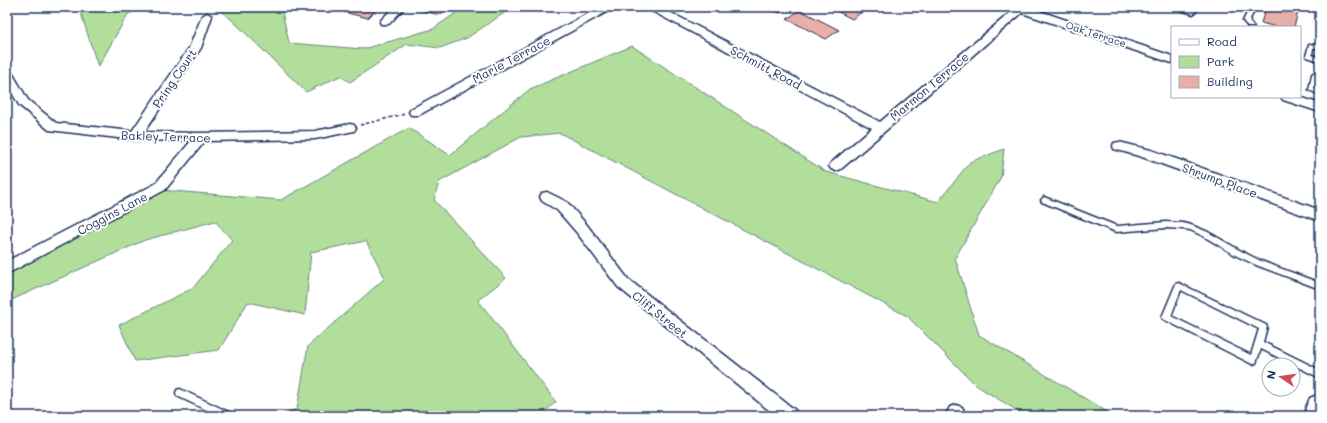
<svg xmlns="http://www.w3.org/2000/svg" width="1327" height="423" viewBox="0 0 1327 423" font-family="Mali,sans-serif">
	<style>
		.green { fill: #b2de9b; stroke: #66867c }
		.building { fill: #e9aea7; stroke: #1b2f5e }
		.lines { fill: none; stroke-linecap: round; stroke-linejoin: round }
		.service-casing { stroke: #1b2f5e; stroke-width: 3 }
		.minor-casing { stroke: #1b2f5e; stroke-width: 3 }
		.primary-casing { stroke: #1b2f5e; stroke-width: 3 }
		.path { stroke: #1b2f5e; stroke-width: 1.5; stroke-dasharray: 3.5 2.5; stroke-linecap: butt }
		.service { fill: #fff; fill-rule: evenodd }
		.minor { fill: #fff; fill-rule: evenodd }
		.primary { fill: #fff; fill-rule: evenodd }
		.labels { text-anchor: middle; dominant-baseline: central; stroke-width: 4; stroke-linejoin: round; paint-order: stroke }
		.far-street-label { font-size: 10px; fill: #1b2f5e; stroke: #fff }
		.street-label { font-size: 12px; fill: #1b2f5e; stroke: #fff }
	</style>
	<rect width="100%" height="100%" fill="#fff"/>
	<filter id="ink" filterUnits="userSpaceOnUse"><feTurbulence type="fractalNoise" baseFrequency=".025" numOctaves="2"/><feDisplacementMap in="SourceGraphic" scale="8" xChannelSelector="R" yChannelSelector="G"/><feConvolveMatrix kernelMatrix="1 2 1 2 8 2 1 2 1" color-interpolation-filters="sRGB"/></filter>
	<g filter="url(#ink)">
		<g class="green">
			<path d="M79,7H142L128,14L98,67Z"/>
			<path d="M215,7H281L289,43L363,49L433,29L464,7H513L467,38L440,48L407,44L350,82L340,76L306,92L231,19Z"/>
			<path d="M632,46L826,172L938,202L970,162L1004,149L1001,177L955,258L979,335L1114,416H1026L977,386L907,316L560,133L521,137L439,182L434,200L506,278L478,300L556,402L540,416H276L297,409L308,346L385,278L366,241L311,252L305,315L248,302L219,350L135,361L119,325L193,288L232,240L215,221L145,240L7,302V265L160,190L281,200L409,128L450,155L530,89Z"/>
		</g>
		<g class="building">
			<path d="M349,7H376L374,9L376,10L368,18L343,12Z"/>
			<path d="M417,7H447L440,15L414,9Z"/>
			<path d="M763,7H787L780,13Z"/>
			<path d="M836,7H869L852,19L833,9Z"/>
			<path d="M1266,7H1280L1298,12L1294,27H1276L1261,23Z"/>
			<path d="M800,10L839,30L826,39L787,19Z"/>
		</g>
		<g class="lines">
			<defs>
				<g id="service">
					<path d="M1171,7H1180L1191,10V7H1197L1196,12L1193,14Z"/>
					<path d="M1250,7H1256L1249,21L1254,27H1248L1243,21Z"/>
					<path d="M1320,44V48H1313L1312,55L1320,57V61L1307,57L1306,56L1309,45Z"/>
					<path d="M1315,72L1318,74L1315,89L1320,91V95L1309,90L1312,74Z"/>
					<path d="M1044,197L1117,226L1166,222L1183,223L1191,225L1208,232L1243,252L1261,261L1320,283V289L1256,265L1237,256L1203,236L1190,230L1183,229L1166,228L1116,232L1042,202L1041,200Z"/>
					<path d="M1179,283L1266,325L1267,327L1263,342L1320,370V378L1261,349L1256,363L1253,364L1250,363L1163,319L1162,317L1175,286L1176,284ZM1181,290L1259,329L1251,355L1171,316Z"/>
					<path d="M180,389L231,413L232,416H219L177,396L176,393L177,390Z"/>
				</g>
				<g id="minor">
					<path d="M394,7H405L389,24H381L380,22L381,20Z"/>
					<path d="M600,7H613L612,9L419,115H411L409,112L411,109Z"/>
					<path d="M647,7H660L880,122L1017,7H1028L1172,56V63L1022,13L841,169L836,171L831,169L829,166L831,163L872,128L648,9Z"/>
					<path d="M207,13L212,16L201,48L144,132L201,133L315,131L350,124L354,125L356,128L354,131L315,139L205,141L165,190L7,274V261L155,184L191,141L135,140L49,130L19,105L7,84V70L11,71L28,100L56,123L132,131L189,48L202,16Z"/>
					<path d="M1281,97H1300L1320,104V112L1283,100Z"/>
					<path d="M1119,142L1151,150L1320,210V221L1142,157L1114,149L1113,146L1114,143Z"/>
					<path d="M547,192L567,202L587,225L628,279L667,310L795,410L798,416H776L618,287L577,233L557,210L542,201L540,197L542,193Z"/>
					<path d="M956,405L962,407L965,413L963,416H945L950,407Z"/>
				</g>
				<path id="primary" d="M1320,394V416H1305L1306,407L1310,398Z"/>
			</defs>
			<use href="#service" class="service-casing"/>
			<use href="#minor" class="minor-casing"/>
			<use href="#primary" class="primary-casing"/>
			<path class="path" d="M360,125L405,114"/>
			<use href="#service" class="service"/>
			<use href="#minor" class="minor"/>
			<use href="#primary" class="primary"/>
		</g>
	</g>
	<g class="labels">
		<g class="far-street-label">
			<text transform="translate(1096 34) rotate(18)">Oak Terrace</text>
		</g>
		<g class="street-label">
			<text transform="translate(511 59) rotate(-28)">Marie Terrace</text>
			<text transform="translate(766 67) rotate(28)">Schmitt Road</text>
			<text transform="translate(174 78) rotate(-56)">Pring Court</text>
			<text transform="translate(929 86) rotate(-40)">Marmon Terrace</text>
			<text transform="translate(166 136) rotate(2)">Bakley Terrace</text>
			<text transform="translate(1220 180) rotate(20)">Shrump Place</text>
			<text transform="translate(112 213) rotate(-28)">Coggins Lane</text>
			<text transform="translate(660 314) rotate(39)">Cliff Street</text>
		</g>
	</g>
	<rect width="1327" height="423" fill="none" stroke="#fff" stroke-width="24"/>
	<rect x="12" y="12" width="1303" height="399" fill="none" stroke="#1b2f5e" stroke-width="1.5" filter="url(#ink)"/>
	<rect x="1171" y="26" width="130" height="72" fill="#ffffff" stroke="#a4acbf"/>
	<rect x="1179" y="39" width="20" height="6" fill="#ffffff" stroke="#a4acbf"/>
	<text x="1207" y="46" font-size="12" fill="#1b2f5e">Road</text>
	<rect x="1179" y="56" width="20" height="12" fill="#b2de9b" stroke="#a4acbf"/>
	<text x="1207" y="66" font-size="12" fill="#1b2f5e">Park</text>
	<rect x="1179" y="76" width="20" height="12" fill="#e9aea7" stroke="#a4acbf"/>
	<text x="1207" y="86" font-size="12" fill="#1b2f5e">Building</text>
	<g transform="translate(1281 377) rotate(283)"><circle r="19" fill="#ffffff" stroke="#a4acbf"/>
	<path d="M0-3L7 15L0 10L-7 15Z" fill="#d1495b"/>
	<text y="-6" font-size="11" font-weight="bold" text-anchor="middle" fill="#1b2f5e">N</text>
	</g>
</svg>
